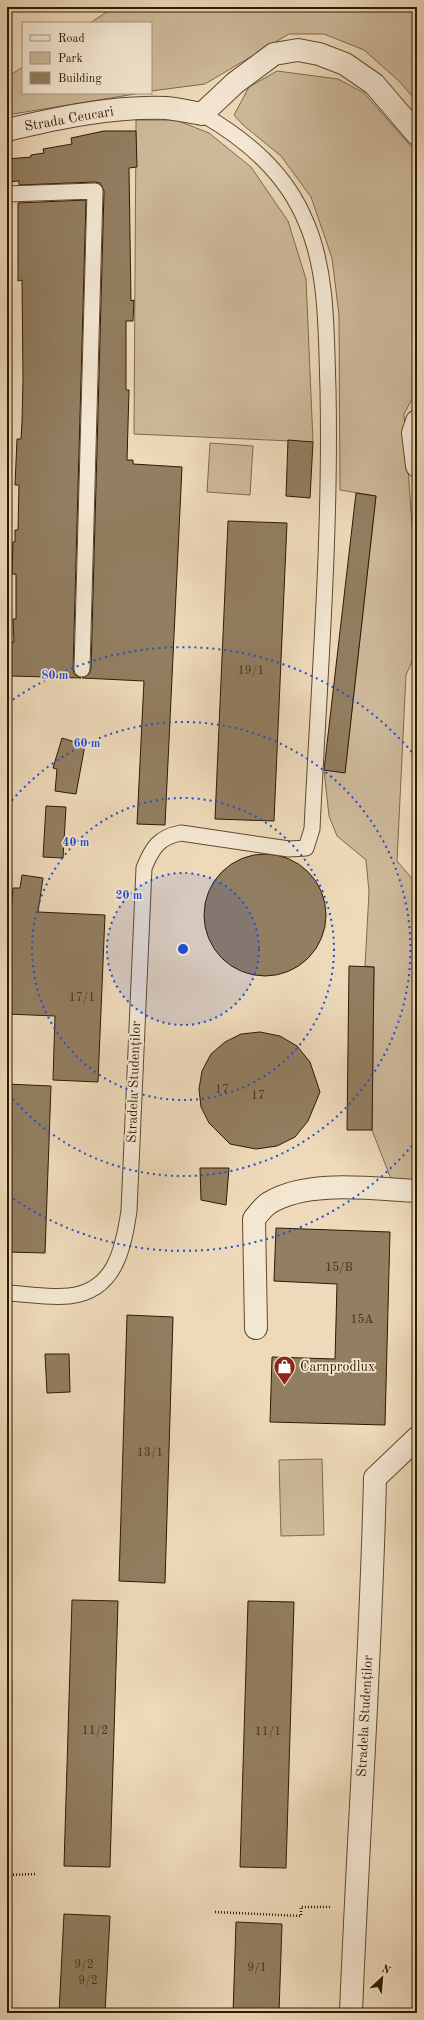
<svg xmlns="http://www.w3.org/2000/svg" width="424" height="2020" viewBox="0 0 424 2020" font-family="'Old Standard TT',serif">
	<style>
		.green { fill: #cdb99a; stroke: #7e6a4d }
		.building { fill: #927e61; stroke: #2e1a00 }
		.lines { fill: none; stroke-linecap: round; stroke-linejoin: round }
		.service-casing { stroke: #5e4a2e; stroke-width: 17 }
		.minor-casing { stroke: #5e4a2e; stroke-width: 24 }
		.path { stroke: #2e1a00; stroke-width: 2.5; stroke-dasharray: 1 2; stroke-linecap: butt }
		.service { stroke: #f4e7d2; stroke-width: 15 }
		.minor { stroke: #f4e7d2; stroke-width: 22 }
		.ring { fill: none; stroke: #1d4ed8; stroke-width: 2; stroke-dasharray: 2 4 }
		.labels { text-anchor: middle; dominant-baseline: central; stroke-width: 3.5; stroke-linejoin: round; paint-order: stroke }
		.number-label { font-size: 12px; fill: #473318 }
		.street-label { font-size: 14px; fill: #2e1a00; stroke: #f4e7d2 }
		.poi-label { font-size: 14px; fill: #2e1a00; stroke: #f4e7d2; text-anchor: start }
		.centre { fill: #1d4ed8; stroke: #f4e7d2; stroke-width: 2 }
		.ring-label { font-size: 12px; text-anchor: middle; font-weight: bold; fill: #1d4ed8; stroke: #f4e7d2; stroke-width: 3.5; stroke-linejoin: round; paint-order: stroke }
	</style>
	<rect width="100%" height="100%" fill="#eedaba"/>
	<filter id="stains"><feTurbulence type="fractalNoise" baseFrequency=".005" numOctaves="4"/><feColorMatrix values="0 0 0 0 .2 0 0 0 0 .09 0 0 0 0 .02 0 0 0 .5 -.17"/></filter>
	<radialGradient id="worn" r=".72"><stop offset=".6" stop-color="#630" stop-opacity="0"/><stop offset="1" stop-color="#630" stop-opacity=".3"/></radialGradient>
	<g class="green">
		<path d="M114,7H417V102L399,81L364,50L324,34H289L205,84L151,91V23H90Z"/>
		<path d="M23,67V93H141L7,115V77Z"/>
		<path d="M277,71L338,79L364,93L417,153V390L404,414L417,594V650L406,675L397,861L416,883L417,1181L394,1187L372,1130L374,967L365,966L369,892L366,860L337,836L329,816L324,770L345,772L376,496L340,490L339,315L332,258L311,197L281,156L243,125L234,115L249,87Z"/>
		<path d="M136,120H176L209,133L251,167L288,221L306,279L313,442L134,434Z"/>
		<path d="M210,443L253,446L250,495L207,492Z"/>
		<path d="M322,1459L324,1535L281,1536L279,1460Z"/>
		<path d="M7,1680H12L11,1794H7Z"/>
	</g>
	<g class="building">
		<path d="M104,131H136L137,167L129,168L131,301L134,300L133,321H126V390H129L127,460H133V464L182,467L165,825L137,824L144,681L82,678L89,674L91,669L104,191L100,183L95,182L19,185V181L7,182V159L31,157V155L44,153L43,149L72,144L71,138Z"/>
		<path d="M86,200L73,669L74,674L81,678L11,676V642H14L13,619H16V574H12L13,542H15V530H18L19,485H15L17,439H21L22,422L23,380L22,280L18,281V203Z"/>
		<path d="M288,440L313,442L310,498L286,496Z"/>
		<path d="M356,493L376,496L345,773L324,770Z"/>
		<path d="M228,521L287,523L274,821L215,819Z"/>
		<path d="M62,738L85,745L76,794L55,791L57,769L53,768Z"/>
		<path d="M46,806L66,807L63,858L43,857Z"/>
		<circle cx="265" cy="915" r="61"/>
		<path d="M22,875L43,878L38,912L105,915L98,1082L53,1080L55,1016L7,1014V962L13,888H20Z"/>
		<path d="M349,966L374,967L372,1130H347Z"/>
		<path d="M260,1032L280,1036L297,1046L310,1062L320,1092L308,1121L295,1137L277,1146L256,1149L230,1144L209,1123L201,1107L199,1089L202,1071L211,1054L225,1042L241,1034Z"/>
		<path d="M7,1084L51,1086L45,1253L7,1252Z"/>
		<path d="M200,1168H229L226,1205L201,1200Z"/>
		<path d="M276,1228L390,1232L385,1425L270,1422L272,1357L335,1359L337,1284L274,1281Z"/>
		<path d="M127,1315L173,1317L165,1583L119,1581Z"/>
		<path d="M45,1354H69L70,1392L47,1393Z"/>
		<path d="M72,1600L118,1601L110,1867L64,1866Z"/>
		<path d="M248,1601L294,1602L286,1868L240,1867Z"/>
		<path d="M64,1914L110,1916L105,2013H59Z"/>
		<path d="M236,1922L282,1924L279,2013H233Z"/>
	</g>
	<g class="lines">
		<defs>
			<g id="service">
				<path d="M7,194L95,191L82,669"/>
				<path d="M7,1293C27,1294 49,1298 69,1296C115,1291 123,1250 129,1211L144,868C152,848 159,837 181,833L289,849L306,848L312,829C319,683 331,535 328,389C326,335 328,272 306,222C286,173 247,140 202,114"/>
			</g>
			<g id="minor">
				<path d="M7,130C58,118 113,106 166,108C178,109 190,112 202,114L235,83L274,54L298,50L319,54L345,64L374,84L417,134"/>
				<path d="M417,421L413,433L417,466"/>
				<path d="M256,1328L254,1219C258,1214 263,1207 269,1203C308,1179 373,1189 417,1191"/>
				<path d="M351,2013C358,1835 371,1656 375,1478L417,1438"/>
			</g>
		</defs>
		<use href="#service" class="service-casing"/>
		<use href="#minor" class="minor-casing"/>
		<g class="path">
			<path d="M7,1875L37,1874"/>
			<path d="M215,1912L301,1916V1907H332"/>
		</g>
		<use href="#service" class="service"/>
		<use href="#minor" class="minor"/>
	</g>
	<circle cx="183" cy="949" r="76" fill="#1d4ed8" fill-opacity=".12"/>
	<g class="ring">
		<circle cx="183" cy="949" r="76"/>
		<circle cx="183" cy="949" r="151"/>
		<path d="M8 805A227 227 0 1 1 8 1093"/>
		<path d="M416 1141A302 302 0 0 1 8 1195M8 703A302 302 0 0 1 416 757"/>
	</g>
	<defs>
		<symbol id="shop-pin" viewBox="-11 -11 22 30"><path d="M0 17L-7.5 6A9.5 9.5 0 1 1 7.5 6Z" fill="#8f2418" stroke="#f4e7d2"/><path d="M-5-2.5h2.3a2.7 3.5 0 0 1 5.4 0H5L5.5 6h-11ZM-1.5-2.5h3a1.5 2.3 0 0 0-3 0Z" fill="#fff"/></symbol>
	</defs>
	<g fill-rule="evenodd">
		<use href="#shop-pin" x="272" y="1354" width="25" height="34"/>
	</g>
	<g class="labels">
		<g class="number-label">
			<text x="251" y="671">19/1</text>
			<text x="82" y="998">17/1</text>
			<text x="222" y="1090">17</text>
			<text x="258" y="1096">17</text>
			<text x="339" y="1268">15/B</text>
			<text x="362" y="1320">15A</text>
			<text x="150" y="1453">13/1</text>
			<text x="95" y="1731">11/2</text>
			<text x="268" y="1732">11/1</text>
			<text x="84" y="1965">9/2</text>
			<text x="257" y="1968">9/1</text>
			<text x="88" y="1981">9/2</text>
		</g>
		<g class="street-label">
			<text transform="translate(69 119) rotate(-10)">Strada Ceucari</text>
			<text transform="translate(134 1082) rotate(-88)">Stradela Studenților</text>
			<text transform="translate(365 1716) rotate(-87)">Stradela Studenților</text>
		</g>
		<g class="poi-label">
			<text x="300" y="1367">Carnprodlux</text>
		</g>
	</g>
	<circle cx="183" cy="949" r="6" class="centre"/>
	<g class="ring-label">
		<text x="55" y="679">80 m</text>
		<text x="87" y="747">60 m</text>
		<text x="76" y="846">40 m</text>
		<text x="129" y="899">20 m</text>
	</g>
	<rect width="424" height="2020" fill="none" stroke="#eedaba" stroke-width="24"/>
	<rect x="8" y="8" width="408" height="2004" fill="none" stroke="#2e1a00" stroke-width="2"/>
	<rect x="12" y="12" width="400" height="1996" fill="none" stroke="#2e1a00"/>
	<rect x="22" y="22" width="130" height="72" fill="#f4e7d2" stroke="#a5957e"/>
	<rect x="30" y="35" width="20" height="6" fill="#f4e7d2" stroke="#a5957e"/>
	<text x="58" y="42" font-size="12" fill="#2e1a00">Road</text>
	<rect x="30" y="52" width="20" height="12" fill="#cdb99a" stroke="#a5957e"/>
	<text x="58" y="62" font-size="12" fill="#2e1a00">Park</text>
	<rect x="30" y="72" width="20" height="12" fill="#927e61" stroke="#a5957e"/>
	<text x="58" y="82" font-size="12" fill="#2e1a00">Building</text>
	<g transform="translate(382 1978) rotate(26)" stroke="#f4e7d2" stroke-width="3" paint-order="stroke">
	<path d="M0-3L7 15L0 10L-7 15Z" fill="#2e1a00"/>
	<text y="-6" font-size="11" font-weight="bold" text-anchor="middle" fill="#2e1a00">N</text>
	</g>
	<rect width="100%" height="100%" filter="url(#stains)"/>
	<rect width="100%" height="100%" fill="url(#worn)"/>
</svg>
